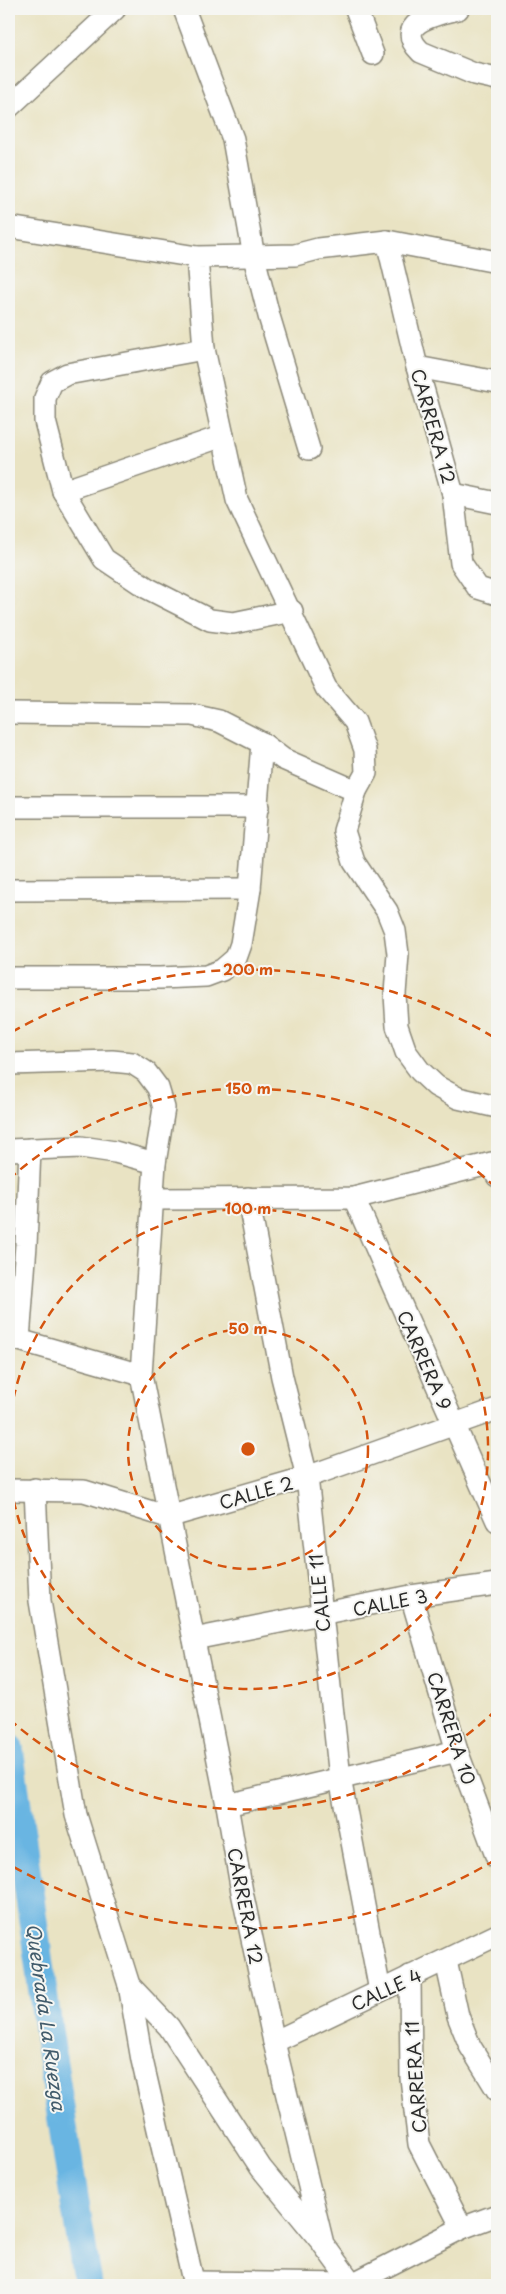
<svg xmlns="http://www.w3.org/2000/svg" width="506" height="2294" viewBox="0 0 506 2294" font-family="'Playpen Sans',sans-serif">
	<style>
		.lines { fill: none; stroke-linecap: round; stroke-linejoin: round }
		.river { stroke: #69b5e2; stroke-width: 29 }
		.minor-casing { stroke: #8a8777; stroke-width: 24 }
		.minor { stroke: #fff; stroke-width: 21 }
		.ring { fill: none; stroke: #d5540f; stroke-width: 2.5; stroke-dasharray: 9 6 }
		.labels { text-anchor: middle; dominant-baseline: central; stroke-width: 4; stroke-linejoin: round; paint-order: stroke }
		.street-label { font-size: 18px; fill: #2b2b2b; stroke: #f6f6f2 }
		.water-label { font-size: 19px; font-style: italic; fill: #415b6b; stroke: #f6f6f2 }
		.centre { fill: #d5540f; stroke: #f6f6f2; stroke-width: 2.5 }
		.ring-label { font-size: 15px; text-anchor: middle; font-weight: bold; fill: #d5540f; stroke: #f6f6f2; stroke-width: 4; stroke-linejoin: round; paint-order: stroke }
	</style>
	<rect width="100%" height="100%" fill="#f6f6f2"/>
	<filter id="ink" filterUnits="userSpaceOnUse"><feTurbulence type="fractalNoise" baseFrequency=".02" numOctaves="2"/><feDisplacementMap in="SourceGraphic" scale="10" xChannelSelector="R" yChannelSelector="G"/><feConvolveMatrix kernelMatrix="1 2 1 2 8 2 1 2 1" color-interpolation-filters="sRGB"/></filter>
	<filter id="wash" filterUnits="userSpaceOnUse"><feTurbulence type="fractalNoise" baseFrequency=".0096" numOctaves="4" result="noise"/><feDisplacementMap in="SourceGraphic" scale="20" xChannelSelector="R" yChannelSelector="G"/><feGaussianBlur stdDeviation="1.12" result="paint"/><feColorMatrix in="noise" values="0 0 0 0 0 0 0 0 0 0 0 0 0 0 0 0 0 1.4 0 .05"/><feComposite in="paint" operator="in"/></filter>
	<g filter="url(#wash)">
		<rect width="100%" height="100%" fill="#e9e3c3"/>
		<g class="lines">
			<path class="river" d="M9,1748L52,2057L88,2285"/>
		</g>
	</g>
	<g filter="url(#ink)">
		<g class="lines">
			<defs>
				<g id="minor">
					<path d="M184,9L233,139L254,257L269,316L309,449"/>
					<path d="M356,9L373,54"/>
					<path d="M458,9C437,14 391,23 421,52L474,74L497,79"/>
					<path d="M9,107L115,9"/>
					<path d="M9,227L197,257"/>
					<path d="M387,241L417,367L453,494L461,563L478,588L497,594"/>
					<path d="M497,262L387,241L318,249L295,255L197,257L204,349L237,500L326,688L355,722L365,750L366,773L356,791L344,831L354,862L387,911L395,931L398,954L395,994L397,1026L406,1052L420,1071L436,1086L458,1098L497,1107"/>
					<path d="M204,349L67,374L52,382L45,398V421L63,491L104,559L147,588L210,620L233,623L292,611"/>
					<path d="M417,367L497,382"/>
					<path d="M63,491L223,436"/>
					<path d="M453,494L497,503"/>
					<path d="M9,713L192,715L219,721L262,743L283,759L356,791"/>
					<path d="M9,807H258"/>
					<path d="M9,890L250,889"/>
					<path d="M9,978H160L206,976L222,970L236,958L241,944L250,889L262,743"/>
					<path d="M9,1064L112,1061L132,1063L146,1072L158,1088L164,1108L155,1163L141,1375L227,1805L242,1892L274,2042L323,2244L353,2285"/>
					<path d="M9,1150L81,1147L115,1152L155,1163"/>
					<path d="M248,1198L282,1377L307,1477L340,1778L380,1991"/>
					<path d="M354,1198L497,1521"/>
					<path d="M154,1199L354,1198L492,1163L497,1176"/>
					<path d="M9,1334L19,1340L141,1375"/>
					<path d="M19,1340L26,1245L30,1149"/>
					<path d="M35,1489L40,1601L76,1815L129,1985L169,2027L261,2168L320,2240"/>
					<path d="M9,1490L84,1491L168,1517L307,1477L497,1409"/>
					<path d="M411,1596L457,1751L497,1858"/>
					<path d="M194,1639L411,1596L497,1584"/>
					<path d="M227,1805L457,1751"/>
					<path d="M446,1961L458,2016L470,2046L497,2090"/>
					<path d="M410,1976L411,2078L419,2144L462,2228"/>
					<path d="M129,1985L142,2060L194,2285"/>
					<path d="M274,2042L497,1935"/>
					<path d="M193,2282L352,2284L462,2228L497,2215"/>
				</g>
			</defs>
			<use href="#minor" class="minor-casing"/>
			<use href="#minor" class="minor"/>
		</g>
	</g>
	<g class="ring">
		<circle cx="248" cy="1449" r="120"/>
		<path d="M9 1428A240 240 0 1 1 9 1470"/>
		<path d="M496 1710A360 360 0 0 1 9 1719M9 1179A360 360 0 0 1 496 1188"/>
		<path d="M495 1860A479 479 0 0 1 12 1866M12 1032A479 479 0 0 1 495 1038"/>
	</g>
	<g class="labels">
		<g class="street-label">
			<text transform="translate(434 426) rotate(74)">CARRERA 12</text>
			<text transform="translate(425 1360) rotate(66)">CARRERA 9</text>
			<text transform="translate(256 1492) rotate(-16)">CALLE 2</text>
			<text transform="translate(319 1593) rotate(-96)">CALLE 11</text>
			<text transform="translate(390 1602) rotate(-11)">CALLE 3</text>
			<text transform="translate(452 1728) rotate(72)">CARRERA 10</text>
			<text transform="translate(246 1906) rotate(79)">CARRERA 12</text>
			<text transform="translate(386 1989) rotate(-25)">CALLE 4</text>
			<text transform="translate(415 2077) rotate(-94)">CARRERA 11</text>
		</g>
		<g class="water-label">
			<text transform="translate(47 2017) rotate(82)">Quebrada La Ruezga</text>
		</g>
	</g>
	<circle cx="248" cy="1449" r="8" class="centre"/>
	<g class="ring-label">
		<text x="248" y="975">200 m</text>
		<text x="248" y="1094">150 m</text>
		<text x="248" y="1214">100 m</text>
		<text x="248" y="1334">50 m</text>
	</g>
	<rect width="506" height="2294" fill="none" stroke="#f6f6f2" stroke-width="30"/>
</svg>
